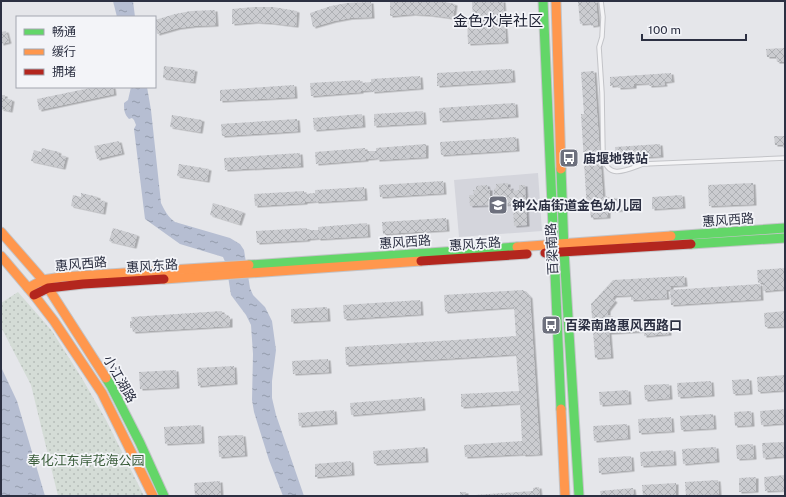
<svg xmlns="http://www.w3.org/2000/svg" width="786" height="497" viewBox="0 0 786 497" font-family="'Public Sans','Noto Sans SC',sans-serif">
	<style>
		.built { fill: #d4d5dc }
		.park { fill: url(#park-dots) }
		.water { fill: url(#water-ripples) }
		.building { fill: url(#building-cross-hatch); filter: url(#shadow) }
		.lines { fill: none; stroke-linecap: round; stroke-linejoin: round }
		.lane-casing { stroke: #c3c4c8; stroke-width: 5.5 }
		.fast-casing { stroke: #c3c4c8; stroke-width: 11 }
		.slow-casing { stroke: #c3c4c8; stroke-width: 11 }
		.jam-casing { stroke: #c3c4c8; stroke-width: 11 }
		.lane { stroke: #f4f4f6; stroke-width: 3.5 }
		.fast { stroke: #63d668; stroke-width: 9 }
		.slow { stroke: #ff974d; stroke-width: 9 }
		.jam { stroke: #b3261e; stroke-width: 9 }
		.labels { text-anchor: middle; dominant-baseline: central; stroke-width: 3.5; stroke-linejoin: round; paint-order: stroke }
		.poi-label { font-size: 13px; font-weight: bold; fill: #2c3042; stroke: #f3f4f8; text-anchor: start }
		.street-label { font-size: 13px; fill: #2c3042; stroke: #f3f4f8 }
		.park-label { font-size: 13px; fill: #3b5d3b; stroke: #f3f4f8 }
		.quarter-label { font-size: 15px; fill: #1e2233; stroke: #f3f4f8 }
	</style>
	<defs>
		<pattern id="park-dots" width="8" height="8" patternUnits="userSpaceOnUse"><rect width="8" height="8" fill="#d4dcd6"/><path d="M2 2h.1M6 6h.1" fill="none" stroke="#b6bdb9" stroke-width="1.8" stroke-linecap="round"/></pattern>
		<pattern id="water-ripples" width="26" height="14" patternUnits="userSpaceOnUse"><rect width="26" height="14" fill="#b6bed2"/><path d="M2 4q2-2 4 0t4 0M15 11q2-2 4 0t4 0" fill="none" stroke="#949bac"/></pattern>
		<pattern id="building-cross-hatch" width="8" height="8" patternUnits="userSpaceOnUse"><rect width="8" height="8" fill="#cbccd0"/><path d="M0 0l8 8M0 8l8-8" fill="none" stroke="#aeb0b4"/></pattern>
		<filter id="shadow"><feDropShadow dx="2.5" dy="1.5" stdDeviation="0" flood-color="#0004"/></filter>
	</defs>
	<rect width="100%" height="100%" fill="#e5e6ea"/>
	<path class="built" d="M538,173L542,231L459,237L454,180Z"/>
	<path class="park" d="M18,292L52,331L83,380L106,420L144,496H58L31,385L1,327V303Z"/>
	<g class="water">
		<path d="M113,1H133L135,17H117Z"/>
		<path d="M131,87H147L151,110L161,203C165,211 168,217 175,222L230,238L240,244L244,250L250,288L253,295L265,307L272,321L276,350L272,381V398L276,415L304,496H283L269,460L254,412L252,400L253,354L251,325L246,315L231,295L226,264L223,257L180,244L145,219L134,129L136,125L134,120L132,118L129,119C124,114 124,109 124,103L128,100Z"/>
		<path d="M1,367L17,401L45,496H1Z"/>
	</g>
	<g class="building">
		<path d="M390,1H439L455,4L453,18L430,15L413,14L390,16Z"/>
		<path d="M472,1H503L506,42L468,44L467,20H473Z"/>
		<path d="M578,1H596L598,25L591,26V23L580,24Z"/>
		<path d="M371,2L372,17L350,18L334,21L313,27L310,13L331,6L347,3Z"/>
		<path d="M254,7H273L297,11L296,26L272,23L256,22L232,24V9Z"/>
		<path d="M215,10L216,25L194,26L178,28L157,34L155,20L175,14L191,11Z"/>
		<path d="M6,31L9,42L1,44V32Z"/>
		<path d="M785,48V62H777L776,57H767L766,49Z"/>
		<path d="M164,66L195,70L193,82L163,78Z"/>
		<path d="M512,69L513,81L437,86V73Z"/>
		<path d="M594,71L603,197L607,196V199L621,198L622,210L608,211V217L591,218L590,210H587L581,114H584L581,72Z"/>
		<path d="M671,73L672,81L664,82L665,85L649,86V83L634,84V87L618,88V85L610,86V77Z"/>
		<path d="M420,76L421,88L372,92V90L361,91V92L311,96L310,83L360,80V83L371,82V79Z"/>
		<path d="M294,85L295,97L220,101V90Z"/>
		<path d="M95,87H113L114,94L39,110L37,99Z"/>
		<path d="M1,95H5V98L12,100L10,111L1,109Z"/>
		<path d="M515,103L516,116L440,121L439,108Z"/>
		<path d="M423,111L424,123L374,126V114Z"/>
		<path d="M362,114L363,126L314,130L313,118Z"/>
		<path d="M172,115L202,120L200,132L170,127Z"/>
		<path d="M297,119L298,131L222,136L221,124Z"/>
		<path d="M774,136H785V147L783,148V145H775Z"/>
		<path d="M516,137L517,150L441,155L440,142Z"/>
		<path d="M119,141L122,153L97,159L94,146Z"/>
		<path d="M426,144V157L377,160V158L366,159V160L316,164L315,152L365,148V151H376V148Z"/>
		<path d="M660,144L661,156L616,159L615,147Z"/>
		<path d="M42,148L59,152L58,155L66,156L63,168L31,161L34,150L41,152Z"/>
		<path d="M300,153L301,166L225,170L224,158Z"/>
		<path d="M179,164L209,169L207,181L177,176Z"/>
		<path d="M443,181L444,193L380,197L379,185Z"/>
		<path d="M508,183V188L511,187V191L519,190V185H525L527,225L514,226L513,204L470,206L469,195H474L473,190H476V186L487,185L488,189H490V197L494,196V189L496,188V184Z"/>
		<path d="M753,183L754,204L709,206L708,185Z"/>
		<path d="M364,187L365,199L316,202V201L305,202V203L255,206L254,194L304,191V194L315,193V190Z"/>
		<path d="M81,193L98,197V200L105,201L103,213L71,206L73,195L81,197Z"/>
		<path d="M682,195L683,207L652,209V197Z"/>
		<path d="M213,203L243,212L239,224L210,215Z"/>
		<path d="M446,218L447,230L383,234L382,222Z"/>
		<path d="M367,223L368,236L318,239V238L307,239L308,240L257,243L256,231L307,228V230H318V227Z"/>
		<path d="M113,228L137,235L134,247L109,241Z"/>
		<path d="M785,268V289L763,291V283H758L757,270Z"/>
		<path d="M684,276L685,285L671,286V289L666,290L667,298L631,300V295L614,296L612,299L615,301L608,310V315H610L611,320L642,318V322L668,320L669,334L644,336V331L609,333L611,357L595,358L591,304L613,280Z"/>
		<path d="M760,284L761,299L671,305L670,290Z"/>
		<path d="M523,290L530,297L540,454L523,455V454L465,457L464,445L522,441L520,403L461,407V394L519,391L516,354L346,365L345,347L516,336L514,307L445,312L444,295Z"/>
		<path d="M420,300L421,314L344,319L343,305Z"/>
		<path d="M327,307L328,320L291,322V309Z"/>
		<path d="M222,311V314H226L227,318L230,317V326L133,332L132,328H130V321H132L131,317Z"/>
		<path d="M785,311V326L765,327L764,313Z"/>
		<path d="M328,359L329,372L293,374L292,361Z"/>
		<path d="M234,366L235,383L198,386L197,368Z"/>
		<path d="M176,370L177,387L140,389L139,372Z"/>
		<path d="M785,375V390L758,392L757,377Z"/>
		<path d="M749,379L750,393L733,394L732,380Z"/>
		<path d="M711,381L712,395L678,397L677,383Z"/>
		<path d="M669,384L670,398L645,400L644,385Z"/>
		<path d="M628,390L629,403L600,405L599,392Z"/>
		<path d="M422,397L423,409L351,415L350,403Z"/>
		<path d="M785,409V423L761,425L760,411Z"/>
		<path d="M334,410L335,423L299,426L298,413Z"/>
		<path d="M751,411L752,425L735,426L734,412Z"/>
		<path d="M713,414L714,428L681,430L680,416Z"/>
		<path d="M671,417L672,431L639,433L638,419Z"/>
		<path d="M627,424L628,438L594,441L593,426Z"/>
		<path d="M201,425L202,442L165,444L164,427Z"/>
		<path d="M243,435L245,455L219,457L218,436Z"/>
		<path d="M785,442V456L763,458L762,443Z"/>
		<path d="M753,444L754,458L737,459L736,445Z"/>
		<path d="M425,447L426,461L374,464L373,451Z"/>
		<path d="M716,447L717,461L683,464L682,449Z"/>
		<path d="M673,450L674,464L641,466L640,452Z"/>
		<path d="M631,456L632,470L599,473L598,458Z"/>
		<path d="M351,461L352,474L315,477V464Z"/>
		<path d="M785,475V490L765,491L764,477Z"/>
		<path d="M756,477V491L739,492V478Z"/>
		<path d="M718,480L719,494L686,496L685,482Z"/>
		<path d="M220,481L221,496H195L194,483Z"/>
		<path d="M676,483V496H643L642,485Z"/>
		<path d="M539,487L540,496H475V495L533,491V488Z"/>
		<path d="M633,488L634,496H601L600,491Z"/>
		<rect x="460" y="492" width="6" height="4"/>
	</g>
	<g class="lines">
		<defs>
			<path id="lane" d="M601,1L603,17L602,37L599,47L602,93L603,155C607,181 627,170 643,164L785,158"/>
			<g id="fast">
				<path d="M543,1L561,409"/>
				<path d="M561,169L564,251L579,496"/>
				<path d="M671,236L785,228"/>
				<path d="M691,244L785,238"/>
				<path d="M249,265L517,247"/>
				<path d="M106,378L111,386L140,443L164,496"/>
			</g>
			<g id="slow">
				<path d="M556,1L561,169"/>
				<path d="M1,232L43,280L106,378"/>
				<path d="M517,247L671,236"/>
				<path d="M1,256L34,295L54,321L102,393L153,496"/>
				<path d="M164,279L421,261"/>
				<path d="M28,288L43,280L62,277L249,265"/>
				<path d="M561,409L565,496"/>
			</g>
			<g id="jam">
				<path d="M545,253L691,244"/>
				<path d="M421,261L527,254"/>
				<path d="M34,295L48,288L83,284L164,279"/>
			</g>
		</defs>
		<use href="#lane" class="lane-casing"/>
		<use href="#fast" class="fast-casing"/>
		<use href="#slow" class="slow-casing"/>
		<use href="#jam" class="jam-casing"/>
		<use href="#lane" class="lane"/>
		<use href="#fast" class="fast"/>
		<use href="#slow" class="slow"/>
		<use href="#jam" class="jam"/>
	</g>
	<defs>
		<symbol id="bus-square" viewBox="-11 -11 22 22"><rect x="-9" y="-9" width="18" height="18" rx="4" fill="#6d707d" stroke="#f3f4f8"/><path d="M-5-6H5V4H4V6H2V4H-2V6H-4V4H-5ZM-3.5-4V0h7V-4ZM-3.5 1.2v1.5H-2V1.2ZM2 1.2v1.5H3.5V1.2Z" fill="#fff"/></symbol>
		<symbol id="school-square" viewBox="-11 -11 22 22"><rect x="-9" y="-9" width="18" height="18" rx="4" fill="#6d707d" stroke="#f3f4f8"/><path d="M0-5L7-2L0 1L-7-2ZM-4 1L0 2.5L4 1V4Q0 6-4 4Z" fill="#fff"/></symbol>
	</defs>
	<g fill-rule="evenodd">
		<use href="#bus-square" x="558" y="147" width="22" height="22"/>
		<use href="#school-square" x="487" y="194" width="22" height="22"/>
		<use href="#bus-square" x="540" y="314" width="22" height="22"/>
	</g>
	<g class="labels">
		<g class="poi-label">
			<text x="583" y="158">庙堰地铁站</text>
			<text x="512" y="205">钟公庙街道金色幼儿园</text>
			<text x="565" y="325">百梁南路惠风西路口</text>
		</g>
		<g class="street-label">
			<text transform="translate(728 220) rotate(-4)">惠风西路</text>
			<text transform="translate(405 242) rotate(-4)">惠风西路</text>
			<text transform="translate(475 244) rotate(-4)">惠风东路</text>
			<text transform="translate(552 249) rotate(-93)">百梁南路</text>
			<text transform="translate(81 264) rotate(-5)">惠风西路</text>
			<text transform="translate(152 266) rotate(-4)">惠风东路</text>
			<text transform="translate(120 379) rotate(60)">小江湖路</text>
		</g>
		<g class="park-label">
			<text x="86" y="460">奉化江东岸花海公园</text>
		</g>
		<g class="quarter-label">
			<text x="498" y="20">金色水岸社区</text>
		</g>
	</g>
	<rect width="786" height="497" fill="none" stroke="#2c3042" stroke-width="4"/>
	<rect x="16" y="16" width="140" height="72" fill="#f3f4f8" stroke="#a3a6af"/>
	<rect x="24" y="29" width="20" height="6" fill="#63d668" stroke="#a3a6af"/>
	<text x="52" y="36" font-size="12" fill="#2c3042">畅通</text>
	<rect x="24" y="49" width="20" height="6" fill="#ff974d" stroke="#a3a6af"/>
	<text x="52" y="56" font-size="12" fill="#2c3042">缓行</text>
	<rect x="24" y="69" width="20" height="6" fill="#b3261e" stroke="#a3a6af"/>
	<text x="52" y="76" font-size="12" fill="#2c3042">拥堵</text>
	<path d="M642 34v6h104v-6" fill="none" stroke="#2c3042" stroke-width="2"/>
	<text x="648" y="34" font-size="12" fill="#2c3042" stroke="#f3f4f8" stroke-width="3" paint-order="stroke">100 m</text>
</svg>
